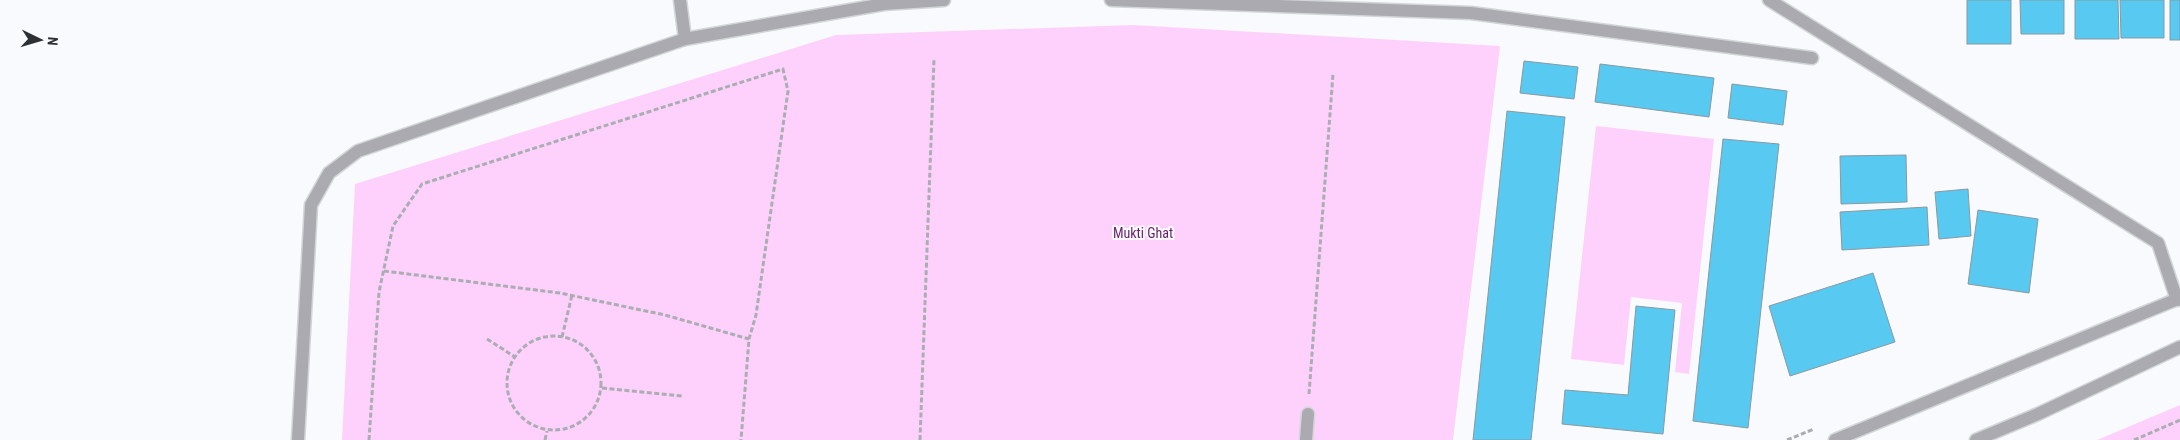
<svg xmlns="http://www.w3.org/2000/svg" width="2180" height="440" viewBox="0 0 2180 440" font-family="'Roboto Condensed',sans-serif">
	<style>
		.green { fill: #fed1fd }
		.building { fill: #58c9f0; stroke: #8a999f }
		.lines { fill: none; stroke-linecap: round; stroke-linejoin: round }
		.minor-casing { stroke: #d3d6d9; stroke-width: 15 }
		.path { stroke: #aaadb1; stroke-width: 3; stroke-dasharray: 5 2.5; stroke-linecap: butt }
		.minor { stroke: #abaab0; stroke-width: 12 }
		.labels { text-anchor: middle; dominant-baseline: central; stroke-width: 4; stroke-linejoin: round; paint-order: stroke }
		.park-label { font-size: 14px; fill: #6a1e6c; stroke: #f8fafd }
	</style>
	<rect width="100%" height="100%" fill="#f8fafd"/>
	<g class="green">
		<path d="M1133,25L1500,46L1453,440H342L355,184L836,35Z"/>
		<path d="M1596,126L1714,139L1689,374L1675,372L1682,303L1631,297L1624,365L1571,359Z"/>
		<path d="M2180,405V440H2097Z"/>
	</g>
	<g class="building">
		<rect x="1967" y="0" width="44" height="44"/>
		<path d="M2020,0H2064V34H2021Z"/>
		<path d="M2075,0H2118L2119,39H2075Z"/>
		<path d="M2120,0H2164V38H2121Z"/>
		<rect x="2170" y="0" width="10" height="40"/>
		<path d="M1524,61L1578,67L1574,99L1520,93Z"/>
		<path d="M1600,64L1714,78L1709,117L1595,102Z"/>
		<path d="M1732,84L1787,91L1783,125L1728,118Z"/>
		<path d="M1507,111L1565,117L1531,440H1473Z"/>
		<path d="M1723,139L1779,144L1748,428L1693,421Z"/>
		<path d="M1906,155L1907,202L1841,204L1840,156Z"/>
		<path d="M1968,189L1971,236L1939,239L1935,192Z"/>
		<path d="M1927,207L1929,245L1842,250L1840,212Z"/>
		<path d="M1978,210L2038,219L2029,293L1968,284Z"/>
		<path d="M1873,273L1895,342L1790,376L1769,306Z"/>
		<path d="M1636,306L1675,310L1663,434L1562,424L1565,390L1628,395Z"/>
	</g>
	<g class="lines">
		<defs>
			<g id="minor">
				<path d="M1111,0L1471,13L1812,58"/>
				<path d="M1769,0L2158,243L2177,300"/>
				<path d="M685,39L884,4L944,0"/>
				<path d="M298,440L311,205L329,173L358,151L685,39L680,0"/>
				<path d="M1306,440L1308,414"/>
				<path d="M1835,440L2180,298"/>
				<path d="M1976,440L2038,414L2180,347"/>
			</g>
		</defs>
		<use href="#minor" class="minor-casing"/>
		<g class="path">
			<path d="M384,271L560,293L665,315L749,339"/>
			<circle cx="554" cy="383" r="47"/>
			<path d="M562,337L572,295"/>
			<path d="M487,339L515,357"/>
			<path d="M602,388L682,396"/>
			<path d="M1309,394L1333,74"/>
			<path d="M369,440L379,292L393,226L422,184L783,69L788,91L756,315L749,339L741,440"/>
			<path d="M545,440L547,431"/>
			<path d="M920,440L934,59"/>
			<path d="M1787,440L1814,429"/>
			<path d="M2134,440L2180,420"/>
		</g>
		<use href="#minor" class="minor"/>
	</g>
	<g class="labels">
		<g class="park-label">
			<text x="1143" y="233">Mukti Ghat</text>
		</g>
	</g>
	<g transform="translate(40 40) rotate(95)" stroke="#f8fafd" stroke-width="4" paint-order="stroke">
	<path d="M0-4L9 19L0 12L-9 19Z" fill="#2d3136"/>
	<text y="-8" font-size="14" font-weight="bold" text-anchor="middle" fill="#2d3136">N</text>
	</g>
</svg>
